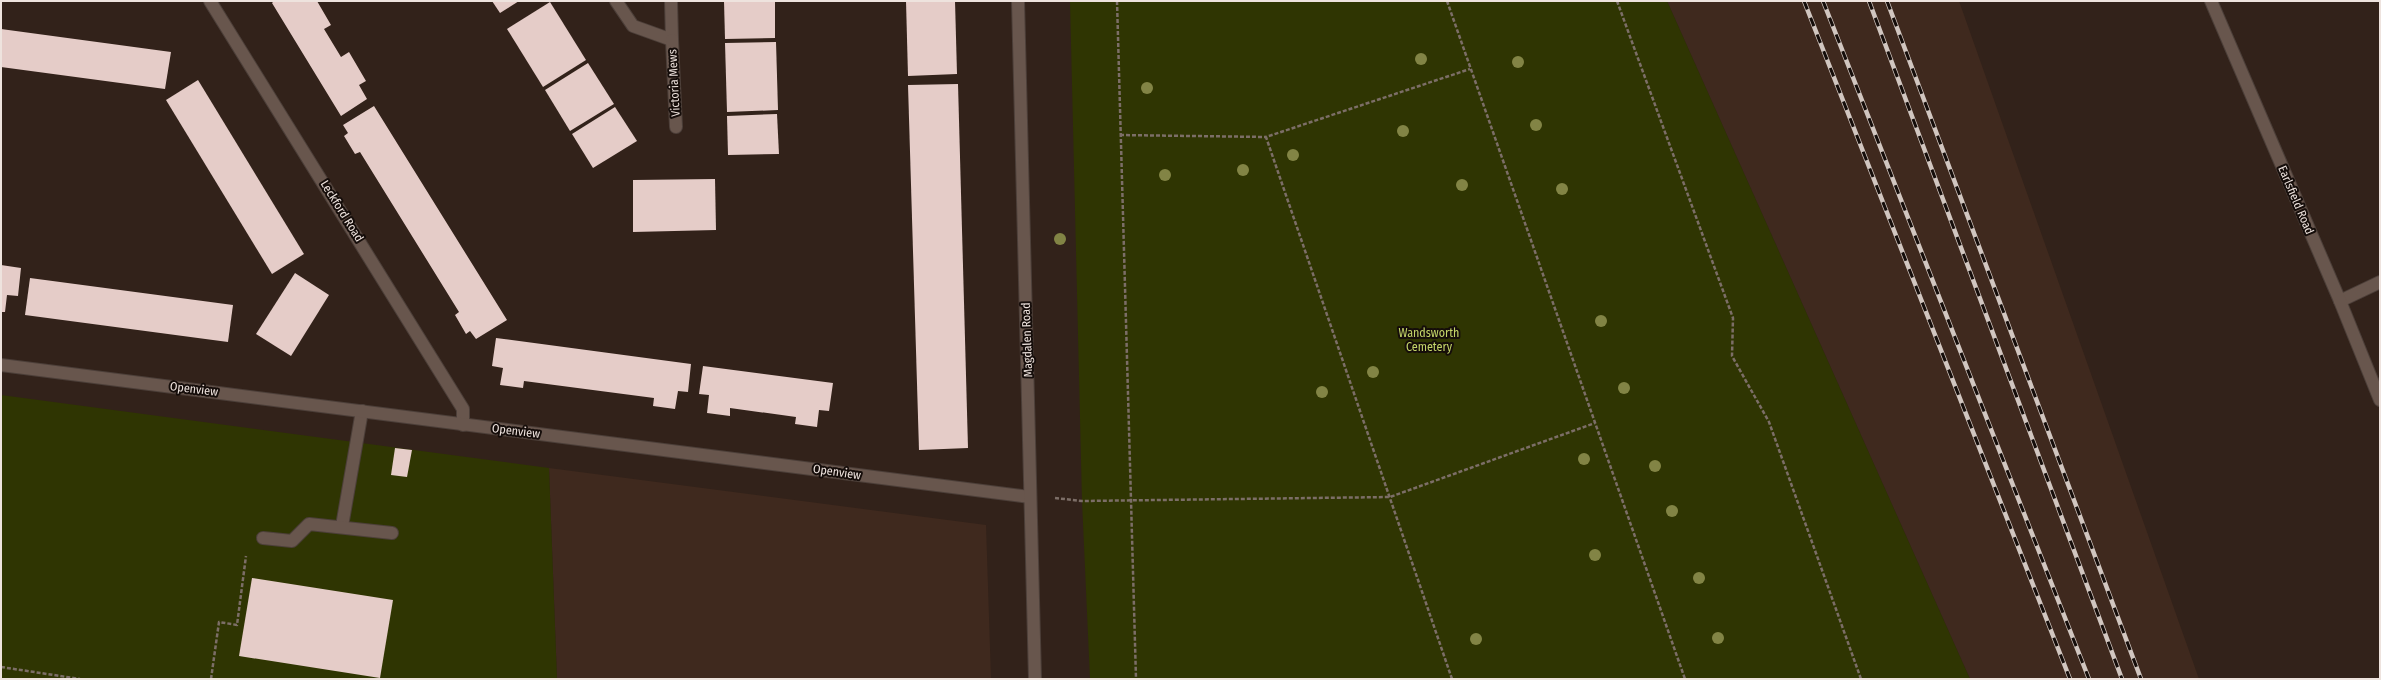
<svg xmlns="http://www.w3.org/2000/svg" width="2381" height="680" viewBox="0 0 2381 680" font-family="'Fira Sans Condensed',sans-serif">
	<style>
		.built { fill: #3f291e }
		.green { fill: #2f3502 }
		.building { fill: #e5ccc8 }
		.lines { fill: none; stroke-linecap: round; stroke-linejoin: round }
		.service-casing { stroke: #4c3f39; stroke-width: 14 }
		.minor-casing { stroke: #4c3f39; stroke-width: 14 }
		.tertiary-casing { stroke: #4c3f39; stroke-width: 14 }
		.secondary-casing { stroke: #4c3f39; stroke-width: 14 }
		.path { stroke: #7c6e67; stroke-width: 2.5; stroke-dasharray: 4 2; stroke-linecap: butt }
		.service { stroke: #68564d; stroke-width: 12 }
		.minor { stroke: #68564d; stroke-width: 12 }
		.tertiary { stroke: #68564d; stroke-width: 12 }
		.secondary { stroke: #68564d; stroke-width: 12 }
		.rail-casing { stroke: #d1c6c0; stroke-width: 4.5 }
		.rail { stroke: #150d0a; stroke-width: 3; stroke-dasharray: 9; stroke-linecap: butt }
		.tree { fill: #828445 }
		.labels { text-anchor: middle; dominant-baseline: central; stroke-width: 4; stroke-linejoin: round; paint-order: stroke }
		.street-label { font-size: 12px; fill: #eee3de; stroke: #150d0a }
		.park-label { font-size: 12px; fill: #c4d569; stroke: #150d0a }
	</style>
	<rect width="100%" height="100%" fill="#32221a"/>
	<g class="built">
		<path d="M1667,1H1959L2199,679H1970Z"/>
		<path d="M549,468L986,525L991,679H557Z"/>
	</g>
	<g class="green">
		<path d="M1070,1H1667L1970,679H1090L1082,501Z"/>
		<path d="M1,395L549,468L557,679H1Z"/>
	</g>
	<g class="building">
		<path d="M274,1H317L331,25L324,29L341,57L349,52L366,81L359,85L367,99L341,116L272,3Z"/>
		<path d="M492,1H519L500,13Z"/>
		<path d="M724,1H775V38L725,39Z"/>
		<path d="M906,1H955L957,74L908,76Z"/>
		<path d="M550,2L586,60L543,87L507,29Z"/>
		<path d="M1,29L171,52L165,89L1,67Z"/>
		<path d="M776,42L778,110L727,112L725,43Z"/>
		<path d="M588,63L614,104L570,131L545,90Z"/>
		<path d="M198,80L304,254L272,274L166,100Z"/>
		<path d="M958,84L968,448L919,450L908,85Z"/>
		<path d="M374,106L507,320L476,339L470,331L466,334L455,315L459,312L360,152L355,154L344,136L348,133L343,125Z"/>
		<path d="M615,107L637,141L593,168L572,134Z"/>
		<path d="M777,114L779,154L728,155L727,116Z"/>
		<path d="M715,179L716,230L633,232V180Z"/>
		<path d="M1,265L21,268L18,296L7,295L5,312H1Z"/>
		<path d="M295,273L329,295L291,356L256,334Z"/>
		<path d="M30,278L233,305L228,342L25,315Z"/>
		<path d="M496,338L691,364L688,392L678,391L675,409L653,406L654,398L524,381L523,388L500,385L503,368L492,366Z"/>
		<path d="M703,366L833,383L829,411L819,410L817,427L795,424L796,417L730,408V416L707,413L709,395L699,394Z"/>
		<path d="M395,448L412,450L407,477L391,475Z"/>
		<path d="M252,578L393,600L380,678L239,656Z"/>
	</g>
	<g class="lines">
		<defs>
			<g id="service">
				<path d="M342,526L362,411"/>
				<path d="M263,538L292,541L309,524L392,533"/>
			</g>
			<g id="minor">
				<path d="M210,1L463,409V425"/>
				<path d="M616,1L633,26L672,40L671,1"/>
				<path d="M672,40L676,127"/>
				<path d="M2340,301L2380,282"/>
				<path d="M1,365L1030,497"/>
			</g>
			<path id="tertiary" d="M1018,1L1035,679"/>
			<path id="secondary" d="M2211,1L2340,301L2380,400"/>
		</defs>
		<use href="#service" class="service-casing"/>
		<use href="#minor" class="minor-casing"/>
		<use href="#tertiary" class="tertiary-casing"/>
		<use href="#secondary" class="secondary-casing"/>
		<g class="path">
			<path d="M1117,1L1136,679"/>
			<path d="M1447,1L1685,679"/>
			<path d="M1617,1L1733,318L1732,356L1769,422L1861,679"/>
			<path d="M1120,135L1266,137"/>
			<path d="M1055,498L1082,501L1390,497L1595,423"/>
			<path d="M1,667L80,679"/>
			<path d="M211,679L219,622L237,625L246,556"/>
			<path d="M1452,679L1266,137L1470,69"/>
		</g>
		<use href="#service" class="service"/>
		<use href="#minor" class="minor"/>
		<use href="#tertiary" class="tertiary"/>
		<use href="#secondary" class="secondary"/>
		<defs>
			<g id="rail">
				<path d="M1804,1L2070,679"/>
				<path d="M1823,1L2089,679"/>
				<path d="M1869,1L2122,679"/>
				<path d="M1887,1L2141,679"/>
			</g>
		</defs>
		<use href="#rail" class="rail-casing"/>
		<use href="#rail" class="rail"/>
	</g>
	<g class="tree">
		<circle cx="1421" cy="59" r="6"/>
		<circle cx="1518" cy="62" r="6"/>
		<circle cx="1147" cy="88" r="6"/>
		<circle cx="1536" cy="125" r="6"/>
		<circle cx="1403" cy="131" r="6"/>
		<circle cx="1293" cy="155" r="6"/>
		<circle cx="1243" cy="170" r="6"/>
		<circle cx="1165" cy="175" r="6"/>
		<circle cx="1462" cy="185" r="6"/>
		<circle cx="1562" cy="189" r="6"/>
		<circle cx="1060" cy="239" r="6"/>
		<circle cx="1601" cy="321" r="6"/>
		<circle cx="1373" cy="372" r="6"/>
		<circle cx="1624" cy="388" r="6"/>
		<circle cx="1322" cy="392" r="6"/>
		<circle cx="1584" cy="459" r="6"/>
		<circle cx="1655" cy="466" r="6"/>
		<circle cx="1672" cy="511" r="6"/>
		<circle cx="1595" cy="555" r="6"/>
		<circle cx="1699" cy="578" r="6"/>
		<circle cx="1718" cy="638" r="6"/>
		<circle cx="1476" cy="639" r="6"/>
	</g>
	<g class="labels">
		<g class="street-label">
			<text transform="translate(674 83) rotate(-93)">Victoria Mews</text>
			<text transform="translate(2296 200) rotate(67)">Earlsfield Road</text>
			<text transform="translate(342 211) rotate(58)">Leckford Road</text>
			<text transform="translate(1027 340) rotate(-92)">Magdalen Road</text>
			<text transform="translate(194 389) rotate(7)">Openview</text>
			<text transform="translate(516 431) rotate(7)">Openview</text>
			<text transform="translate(837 472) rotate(8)">Openview</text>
		</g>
		<g class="park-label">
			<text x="1429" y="333">Wandsworth<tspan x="1429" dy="14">Cemetery</tspan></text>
		</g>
	</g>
	<rect width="2381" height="680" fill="none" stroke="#eee3de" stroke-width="4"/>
</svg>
